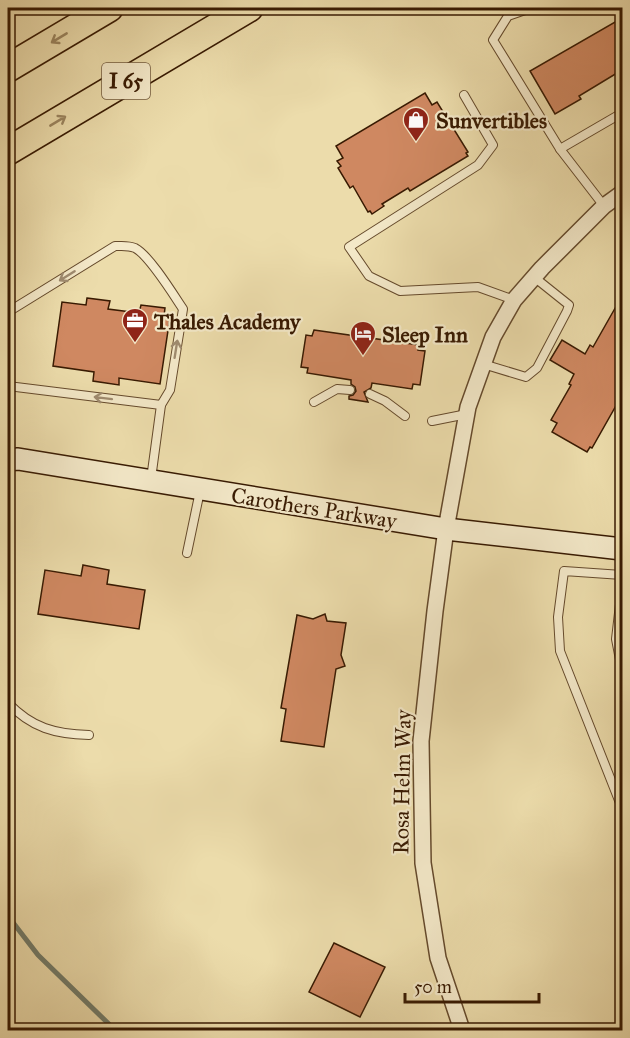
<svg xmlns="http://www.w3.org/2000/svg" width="630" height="1038" viewBox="0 0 630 1038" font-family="'IM FELL Great Primer',serif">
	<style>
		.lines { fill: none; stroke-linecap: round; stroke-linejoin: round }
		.stream { stroke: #727b69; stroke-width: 5 }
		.building { fill: #cf8861; stroke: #381a02; stroke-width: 1.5 }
		.lane-casing { stroke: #654a2c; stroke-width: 10 }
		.street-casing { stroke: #654a2c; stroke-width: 18 }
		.secondary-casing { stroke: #381a02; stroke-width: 24 }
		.highway-casing { stroke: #381a02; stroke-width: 30 }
		.lane { stroke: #f3e8c8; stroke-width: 8 }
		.street { stroke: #f3e8c8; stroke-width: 15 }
		.secondary { stroke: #f3e8c8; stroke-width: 21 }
		.highway { stroke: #ecdcab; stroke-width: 27 }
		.oneway { stroke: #9b855f }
		.oneway2 { stroke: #9f8b6f }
		.labels { text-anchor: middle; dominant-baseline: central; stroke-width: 4.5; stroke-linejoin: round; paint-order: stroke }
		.shield { fill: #f3e8c8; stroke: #70583d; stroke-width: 1.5 }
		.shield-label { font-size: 21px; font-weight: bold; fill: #381a02 }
		.poi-label { font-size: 22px; font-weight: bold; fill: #381a02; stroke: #f3e8c8; text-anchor: start }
		.street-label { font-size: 22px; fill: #381a02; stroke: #f3e8c8 }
	</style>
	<rect width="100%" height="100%" fill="#ecdcab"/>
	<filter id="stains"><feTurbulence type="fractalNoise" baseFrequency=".00333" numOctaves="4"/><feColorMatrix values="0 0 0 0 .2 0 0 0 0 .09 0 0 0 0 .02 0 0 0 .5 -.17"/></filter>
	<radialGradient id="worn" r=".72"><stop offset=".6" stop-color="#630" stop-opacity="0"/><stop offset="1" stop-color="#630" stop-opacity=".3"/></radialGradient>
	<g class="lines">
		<path class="stream" d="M8,916L38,955L115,1030"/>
	</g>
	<g class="building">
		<path d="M622,18V70L579,96L581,99L555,114L530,71Z"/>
		<path d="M425,93L432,105L437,102L468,152L466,153L468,156L410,191L408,188L382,204L384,206L372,214L370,211L368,212L353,186L350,188L338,168L341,166L337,161L343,158L336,146Z"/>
		<path d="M622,296V395L592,448L590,447L587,452L552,432L557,423L551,420L571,385L569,384L574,374L550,360L562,340L585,354L590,345L593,347Z"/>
		<path d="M87,298L110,301L108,309L139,313L141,305L165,308L164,316L170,317L160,384L119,378V385L93,381L94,372L53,366L62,302L86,305Z"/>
		<path d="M314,330L419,345L418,350L425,351L420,385L413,384L412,389L372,383L371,388L364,392L368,402L349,399V396L353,395L356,391L355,387L351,384V380L307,373L308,368L301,367L306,335L312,336Z"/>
		<path d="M83,565L109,570L107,584L145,590L139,629L38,614L45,570L81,576Z"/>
		<path d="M325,614L327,621L346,623L341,655L345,666L336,669L324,747L281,741L286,709L281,708L297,615L313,619Z"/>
		<path d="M334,943L385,967L360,1017L309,992Z"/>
	</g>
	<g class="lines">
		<defs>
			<g id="lane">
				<path d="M531,8L508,16L493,40L560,149L604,206"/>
				<path d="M464,95L493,145L478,165L349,247L369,276L400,291L478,287L514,300"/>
				<path d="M560,149L622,113"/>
				<path d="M8,312L115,246C122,246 128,245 135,248C149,255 173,294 183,309L170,390L161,405L151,479"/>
				<path d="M483,364L526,377L537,368L567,311L569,305L534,277"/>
				<path d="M8,386L161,405"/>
				<path d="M370,394L385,401L405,416"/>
				<path d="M314,402L337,389L350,390"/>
				<path d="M432,421L467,414"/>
				<path d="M187,553L200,491"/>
				<path d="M622,575L564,571L558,617L560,651L622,808"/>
				<path d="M622,587L616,639L622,670"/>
				<path d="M8,703C32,728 55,734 89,735"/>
			</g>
			<path id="street" d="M462,1030L438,958L423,863L421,741L435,611L446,529L468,407L493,337L514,300L542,268L604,206L622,193"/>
			<path id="secondary" d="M8,460L18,459L446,529L622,549"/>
			<g id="highway">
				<path d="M8,68L109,8"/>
				<path d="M8,151L249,8"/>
			</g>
		</defs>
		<use href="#lane" class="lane-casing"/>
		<use href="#street" class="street-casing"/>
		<use href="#secondary" class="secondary-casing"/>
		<use href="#highway" class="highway-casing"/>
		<use href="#lane" class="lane"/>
		<use href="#street" class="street"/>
		<use href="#secondary" class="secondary"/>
		<use href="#highway" class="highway"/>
	</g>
	<defs><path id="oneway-shaft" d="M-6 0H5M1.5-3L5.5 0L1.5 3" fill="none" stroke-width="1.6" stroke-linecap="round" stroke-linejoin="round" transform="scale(1.5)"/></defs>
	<g class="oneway">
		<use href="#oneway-shaft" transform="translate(59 38) rotate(149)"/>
		<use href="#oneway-shaft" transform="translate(58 121) rotate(-31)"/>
	</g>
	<g class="oneway2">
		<use href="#oneway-shaft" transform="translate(67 276) rotate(148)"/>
		<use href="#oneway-shaft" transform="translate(176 349) rotate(-81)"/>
		<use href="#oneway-shaft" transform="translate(103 398) rotate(-173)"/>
	</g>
	<defs>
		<symbol id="shop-pin" viewBox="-11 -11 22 30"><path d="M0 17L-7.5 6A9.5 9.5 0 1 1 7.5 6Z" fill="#8f2418" stroke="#f3e8c8"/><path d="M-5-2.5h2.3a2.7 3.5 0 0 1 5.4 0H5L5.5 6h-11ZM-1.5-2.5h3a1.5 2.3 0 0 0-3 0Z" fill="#fff"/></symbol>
		<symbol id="office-pin" viewBox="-11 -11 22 30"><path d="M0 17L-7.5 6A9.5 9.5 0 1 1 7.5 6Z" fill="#8f2418" stroke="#f3e8c8"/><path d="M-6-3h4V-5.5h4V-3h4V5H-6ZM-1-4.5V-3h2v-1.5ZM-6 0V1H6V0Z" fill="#fff"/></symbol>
		<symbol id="hotel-pin" viewBox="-11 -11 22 30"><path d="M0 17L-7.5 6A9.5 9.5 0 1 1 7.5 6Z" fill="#8f2418" stroke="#f3e8c8"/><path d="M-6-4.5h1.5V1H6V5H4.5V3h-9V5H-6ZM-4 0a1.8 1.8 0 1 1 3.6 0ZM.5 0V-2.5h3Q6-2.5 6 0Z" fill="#fff"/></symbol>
	</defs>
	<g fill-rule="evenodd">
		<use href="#shop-pin" x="401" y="105" width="30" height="40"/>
		<use href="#office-pin" x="120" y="306" width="30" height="40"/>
		<use href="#hotel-pin" x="348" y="319" width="30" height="40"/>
	</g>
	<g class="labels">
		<rect class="shield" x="102" y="63" width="48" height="36" rx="4.5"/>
		<g class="shield-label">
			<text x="126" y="81">I 65</text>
		</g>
		<g class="poi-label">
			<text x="436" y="120">Sunvertibles</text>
			<text x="154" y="321">Thales Academy</text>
			<text x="382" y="334">Sleep Inn</text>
		</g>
		<g class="street-label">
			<text transform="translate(314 508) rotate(9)">Carothers Parkway</text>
			<text transform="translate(402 782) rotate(-89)">Rosa Helm Way</text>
		</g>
	</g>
	<rect width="630" height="1038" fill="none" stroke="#ecdcab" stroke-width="30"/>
	<rect x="9" y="9" width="612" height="1020" fill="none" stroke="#381a02" stroke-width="3"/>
	<rect x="15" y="15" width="600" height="1008" fill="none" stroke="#381a02" stroke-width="1.5"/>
	<path d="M405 993v9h134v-9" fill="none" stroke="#381a02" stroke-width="3"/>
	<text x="414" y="993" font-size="18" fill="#381a02" stroke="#f3e8c8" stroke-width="4.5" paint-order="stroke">50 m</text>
	<rect width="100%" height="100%" filter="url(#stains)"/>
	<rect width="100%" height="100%" fill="url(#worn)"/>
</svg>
